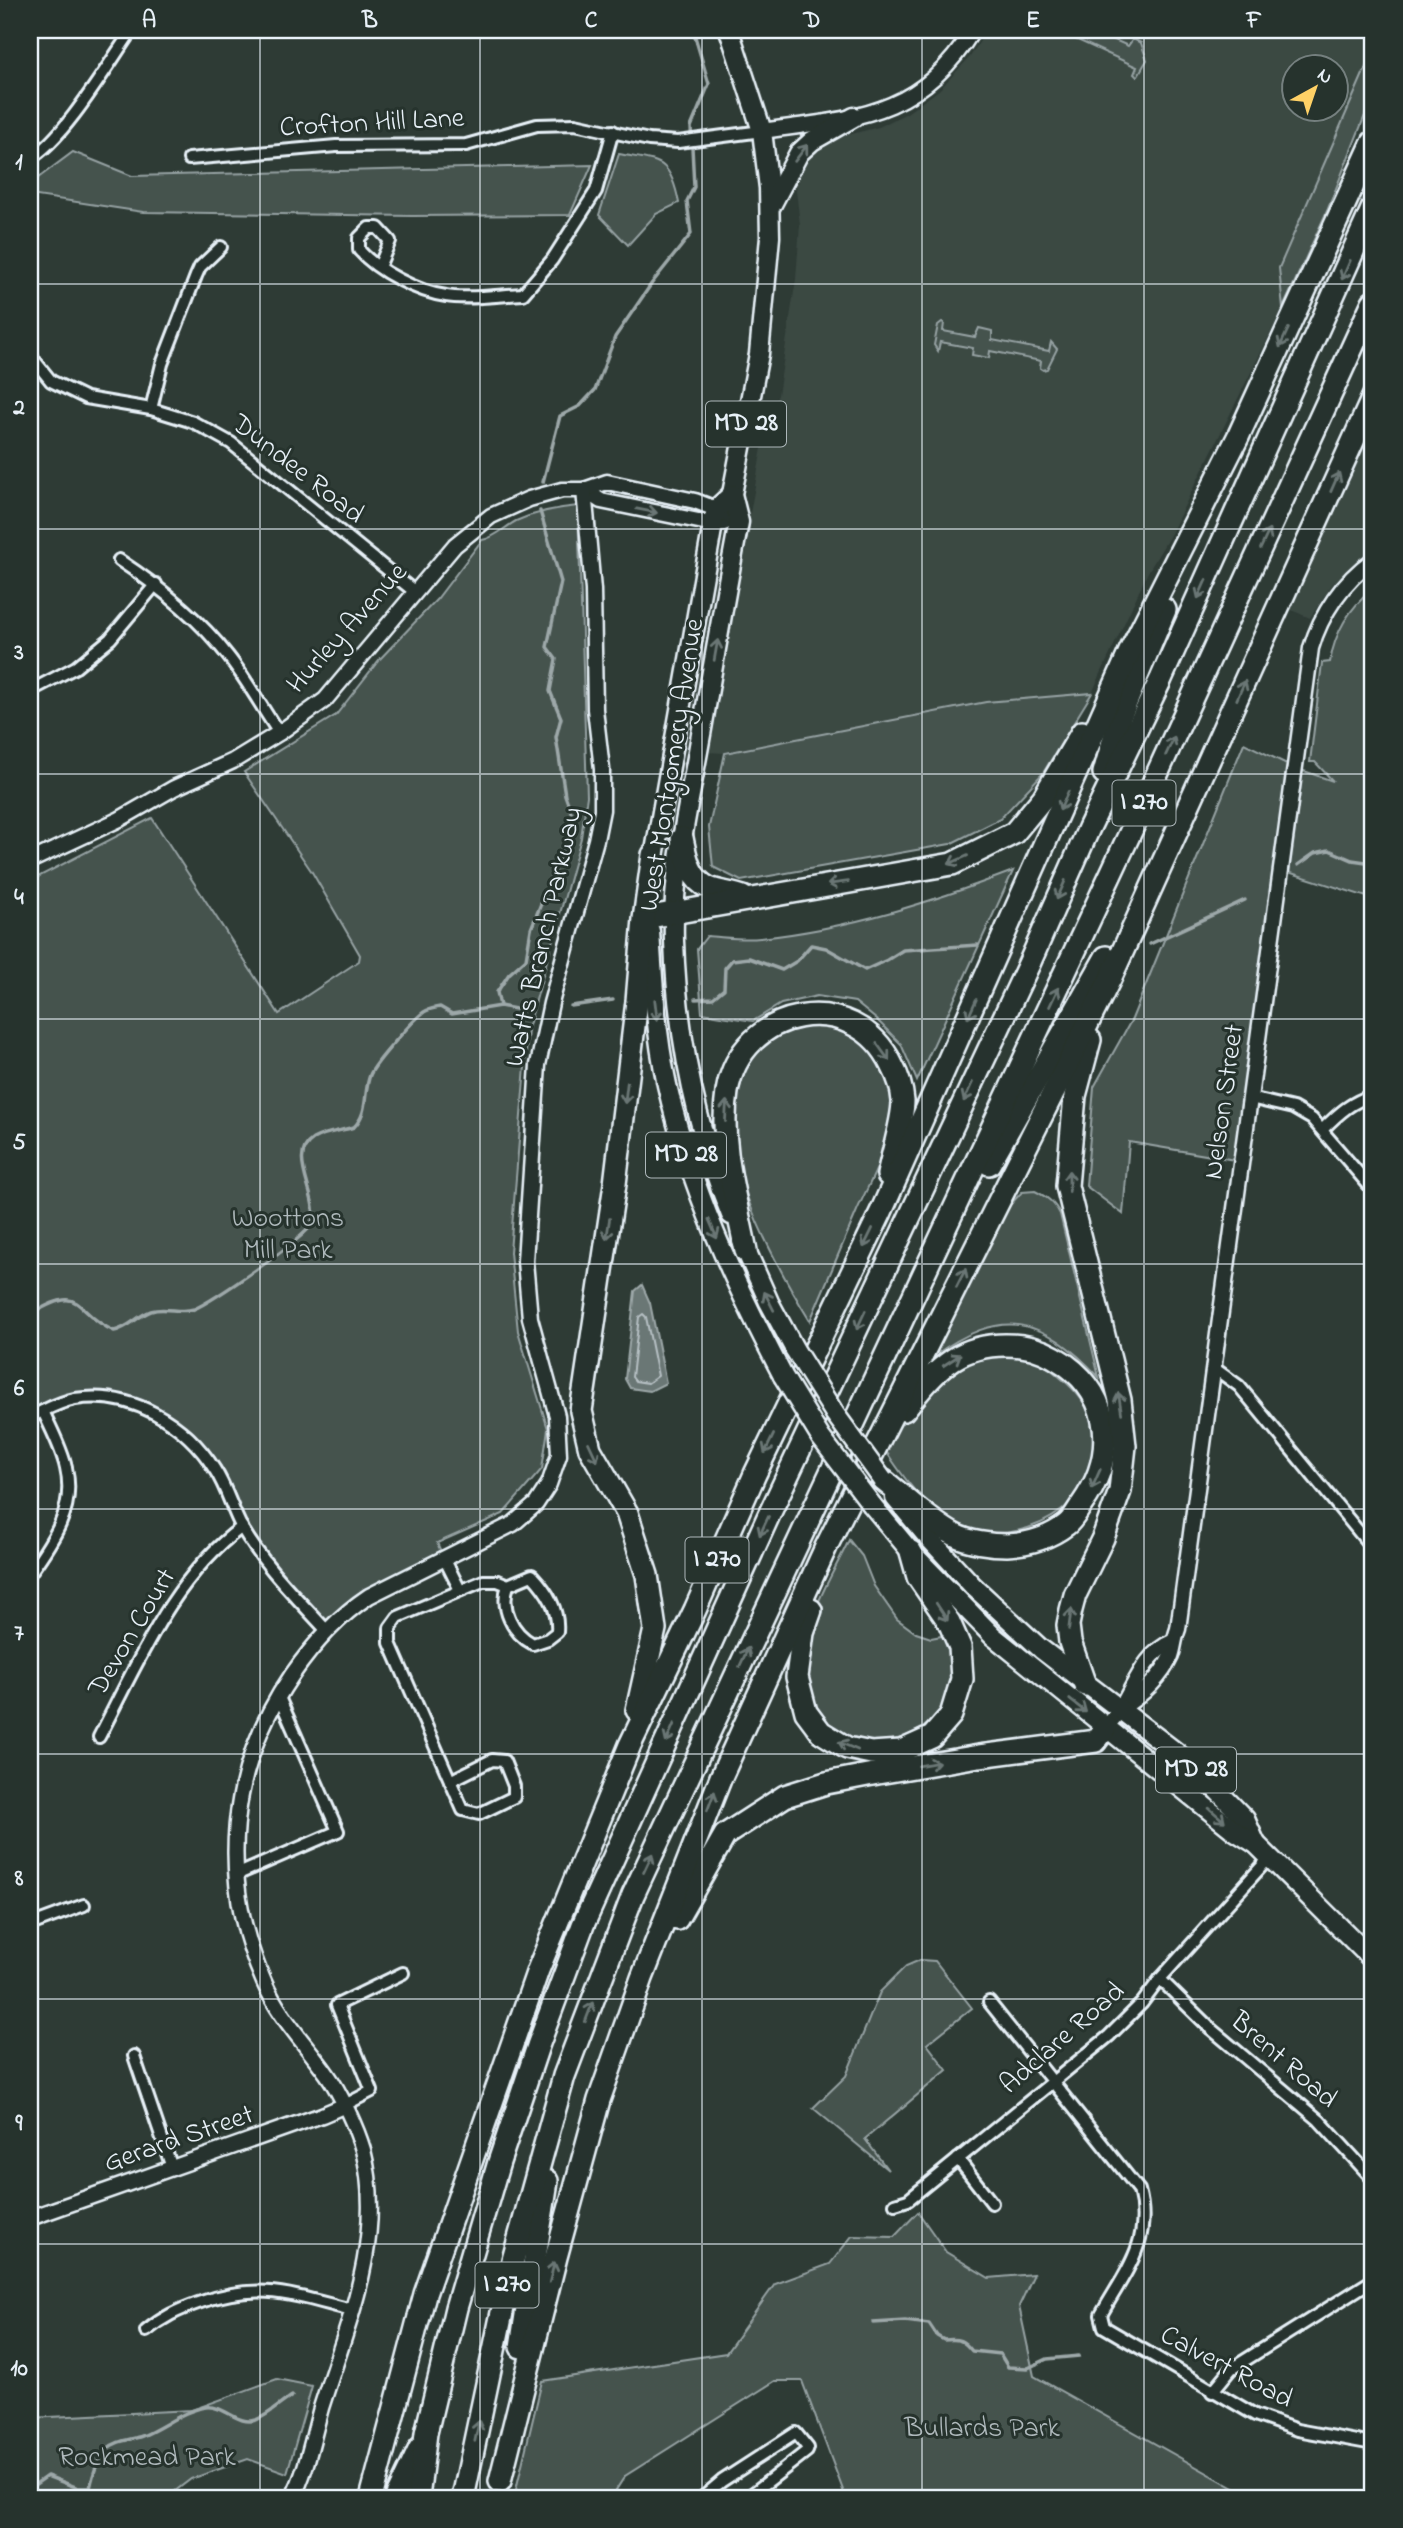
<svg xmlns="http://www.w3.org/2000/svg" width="1403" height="2528" viewBox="0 0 1403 2528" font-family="'Indie Flower',sans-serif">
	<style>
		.built { fill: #3b4843; fill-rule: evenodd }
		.green { fill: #45524e; stroke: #96a2a3; stroke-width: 2 }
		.water { fill: #6b7775; stroke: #9da8a9; stroke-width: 2 }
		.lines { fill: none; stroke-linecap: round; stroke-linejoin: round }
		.shore { stroke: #b6c0c4; stroke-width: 2 }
		.stream { stroke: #9da8a9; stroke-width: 3.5 }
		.minor-casing { stroke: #e8f1f8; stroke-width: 16 }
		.tertiary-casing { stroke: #e8f1f8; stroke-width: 19 }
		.primary-casing { stroke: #e8f1f8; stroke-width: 23 }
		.motorway-casing { stroke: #e8f1f8; stroke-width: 26 }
		.minor { stroke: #26332d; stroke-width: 10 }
		.tertiary { stroke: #26332d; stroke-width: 14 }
		.primary { stroke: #26332d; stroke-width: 18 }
		.motorway { stroke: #26332d; stroke-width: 21 }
		.primary-bridge-casing { stroke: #e8f1f8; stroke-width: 23; stroke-linecap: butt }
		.primary-bridge { stroke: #26332d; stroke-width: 18 }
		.oneway { stroke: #6a7674 }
		.grid { fill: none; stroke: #e8f1f8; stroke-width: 2; stroke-opacity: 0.55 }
		.labels { text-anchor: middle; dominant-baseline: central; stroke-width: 6; stroke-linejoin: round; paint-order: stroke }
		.shield { fill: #26332d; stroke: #aeb8bb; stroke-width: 2 }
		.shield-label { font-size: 26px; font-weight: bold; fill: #e8f1f8 }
		.street-label { font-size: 28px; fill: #e8f1f8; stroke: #26332d }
		.park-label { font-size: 28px; fill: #afb9bc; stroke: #26332d }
		.neatline { fill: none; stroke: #e8f1f8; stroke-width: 2.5 }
		.grid-label { font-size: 23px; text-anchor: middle; font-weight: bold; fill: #e8f1f8 }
	</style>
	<rect width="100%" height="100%" fill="#2e3b35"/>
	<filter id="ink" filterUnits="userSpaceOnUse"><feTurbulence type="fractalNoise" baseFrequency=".0143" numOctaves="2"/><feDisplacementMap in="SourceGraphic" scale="14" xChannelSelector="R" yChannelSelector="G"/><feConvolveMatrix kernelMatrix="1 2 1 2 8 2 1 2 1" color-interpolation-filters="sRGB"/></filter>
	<g filter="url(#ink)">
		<g class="built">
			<path d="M987,30H1373V51L1279,268L1283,308L1169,537L1148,572L1092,693L986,702L725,753L706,752L767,421L778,395L796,279L800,225L796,190L799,170L811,152L828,140L879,127L907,113L939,90L970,57ZM1294,66H1336V108H1294Z"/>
			<path d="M1373,426V553L1357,563L1333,583L1310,618L1289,609Z"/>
		</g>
		<g class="green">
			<path d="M1050,30H1092L1128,46L1133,39L1141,43L1147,60L1137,77L1134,74L1137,67L1060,32L1056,38L1051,37Z"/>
			<path d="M1373,51V95L1327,211L1283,308L1279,268Z"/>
			<path d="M73,152L132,176L592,165L570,215L412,216L143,212L30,195V184Z"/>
			<path d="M619,154C660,162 670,157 679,203L656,214L628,245L599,215Z"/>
			<path d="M942,322L944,323L943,331L975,337L979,328L992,331V340L1049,351L1051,342L1057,349L1047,369L1043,370L1040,368L1041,361L990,351L989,358L972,355L973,348L940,342L938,351L934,345L938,325Z"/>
			<path d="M578,506L587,796L581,838L528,1029L510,1252L518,1331L548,1429L542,1469L503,1514L437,1543L444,1558L369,1596L328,1632L268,1567L217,1472L171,1423L99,1397L30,1412V881L152,818L279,1014L359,961L360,955L312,872L244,772L336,715L379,660L437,599L482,540C493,539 505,527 516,521C536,512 556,508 578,506Z"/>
			<path d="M1373,589V899L1282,870L1241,1161L1129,1142L1123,1214L1086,1186L1094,1087L1132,1019L1244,743L1295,768L1333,781L1315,762H1310L1322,663L1330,662C1335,631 1349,608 1373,589Z"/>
			<path d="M1092,693L1043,773L1000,819L950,844L741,881L713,867L709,827L725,753L986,702Z"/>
			<path d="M1013,871L917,1081L901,1044L877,1020L855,1002L817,996L781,1004L753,1021L702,1013L697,949L707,936C724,937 743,940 760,938C847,929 932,902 1013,871Z"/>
			<path d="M824,1024C885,1038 900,1081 887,1138C882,1163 866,1189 856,1213C841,1249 825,1285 810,1321C785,1280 761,1237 745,1191C727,1138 728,1040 797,1025C806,1023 816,1024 824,1024Z"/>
			<path d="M1035,1191C1047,1197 1054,1202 1060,1214L1099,1377C1043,1317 1002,1306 932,1357L1008,1207L1022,1192Z"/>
			<path d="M999,1355C1007,1356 1018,1355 1026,1357C1039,1360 1052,1370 1062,1379C1122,1428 1098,1505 1028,1528C1003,1536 975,1535 951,1522C922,1506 901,1473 883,1447C906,1419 940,1367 977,1358C984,1356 992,1356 999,1355Z"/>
			<path d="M849,1540L862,1556L874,1586L897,1619L916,1633L931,1638L947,1635C953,1648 954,1657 953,1671C953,1677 955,1686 953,1692C949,1707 934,1720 922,1728C863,1764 804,1729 808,1659C809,1648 808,1633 811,1622C819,1594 837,1566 849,1540Z"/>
			<path d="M920,1960L935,1961L972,2008L927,2044L947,2070L865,2139L888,2170L813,2108L846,2076L880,1992L906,1966Z"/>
			<path d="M918,2212L946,2252L989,2278L1034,2274L1019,2306L1034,2376L1252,2498H846L802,2381H775L625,2476L616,2490L623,2498H514L542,2381L726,2353L775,2284L830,2264L852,2236L894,2237Z"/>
			<path d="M277,2379L312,2386L287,2473L248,2459L191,2479L166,2498H30V2418L192,2410Z"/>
		</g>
		<path class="water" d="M642,1285L650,1303L666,1383L650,1391L630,1388L625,1379L635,1291Z"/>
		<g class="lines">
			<path class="shore" d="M643,1314L646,1317L658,1376L648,1383L635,1381L632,1377L639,1317Z"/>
			<g class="stream">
				<path d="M543,482L560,416L580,406L595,390L615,337L652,283L691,234L687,201L694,187L691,127L709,84L693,30"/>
				<path d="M1298,865L1315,853L1329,850L1352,860L1373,863"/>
				<path d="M1150,944L1245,900"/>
				<path d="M695,999L713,998L724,989L725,968L732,960L749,958L782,970L797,961L811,945L826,948L865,970L887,960L903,950L978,945"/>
				<path d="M500,1006L497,992L509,974L526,959L531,929L574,820L565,795L556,737L561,718L550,691L556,659L547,647L561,582L540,511"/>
				<path d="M571,1006L613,1000"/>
				<path d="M30,1315C86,1281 71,1312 114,1331C129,1328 137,1316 151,1311C165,1306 180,1314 194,1309C211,1302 304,1239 311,1225C323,1200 285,1157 313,1139C324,1132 342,1131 354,1127C369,1112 363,1093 370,1075C375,1063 413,1020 424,1012C429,1009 434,1008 440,1007L452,1014L500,1006L526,1011"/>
				<path d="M30,1348L34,1358L30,1375"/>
				<path d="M873,2323L905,2321L929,2324L937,2336L944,2340C959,2338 963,2340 972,2351L1000,2354L1008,2367L1028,2368L1047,2359L1079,2356"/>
				<path d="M30,2488L47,2476L78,2488H90C93,2475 97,2459 107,2449C117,2440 131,2440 142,2436C163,2428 183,2410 206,2407C225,2405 238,2426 256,2420C269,2415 281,2403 292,2396"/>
			</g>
			<defs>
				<g id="minor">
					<path d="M30,158C63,141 109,63 132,30"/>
					<path d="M189,159L336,146L466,145L537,125L575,124L649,140L678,142L762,131"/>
					<path d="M379,267L390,241L378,228H369L359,238V250C377,271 418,292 446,296C467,300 501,295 523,294L552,260L596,191L613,131"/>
					<path d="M30,355L51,381L86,398L151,409L193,422L231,443L415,592"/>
					<path d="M151,409L162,364L196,276L200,267L221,247"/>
					<path d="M119,560C160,587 198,617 228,656C247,680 262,708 279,733"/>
					<path d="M30,691L76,667L110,639L156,584"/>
					<path d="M1250,1098L1293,1108L1312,1119L1373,1190"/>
					<path d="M1323,1129C1339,1113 1351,1102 1373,1095"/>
					<path d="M1214,1368L1239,1386L1373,1549"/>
					<path d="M30,1417C44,1411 58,1402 75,1399C131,1390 186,1423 215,1470C227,1488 232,1510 242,1528C265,1567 298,1599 328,1632"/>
					<path d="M444,1558L460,1590"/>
					<path d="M30,1573C52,1542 76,1509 66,1468C62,1449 51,1429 43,1411"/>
					<path d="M99,1737C138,1663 172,1578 242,1527"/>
					<path d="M450,1781L492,1760L504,1761L514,1786V1797L479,1814L463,1810L390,1643V1628L398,1617L483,1581H498L508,1585L532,1575C547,1591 559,1609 557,1632L548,1639L533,1644C512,1633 500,1608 508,1585"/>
					<path d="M236,1875L338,1831L278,1695"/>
					<path d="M30,1925L84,1905"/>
					<path d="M1160,1979L1211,2029L1319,2120L1373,2179"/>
					<path d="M989,2002L1139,2190C1153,2241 1125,2272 1101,2315L1104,2327L1255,2415L1297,2430L1373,2444"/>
					<path d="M134,2056L172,2168"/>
					<path d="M343,2106L372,2091L337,2005L403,1973"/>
					<path d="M958,2159L992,2203"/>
					<path d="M895,2204L908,2200L1109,2036L1142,2003L1160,1979L1271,1856"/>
					<path d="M146,2331C163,2317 178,2310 198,2303C260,2281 292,2295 352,2310"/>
					<path d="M1212,2392L1231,2369L1373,2280"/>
					<path d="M702,2498L722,2481L796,2433L808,2448L807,2451L747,2498"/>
				</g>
				<g id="tertiary">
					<path d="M762,131C854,118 919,118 973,30"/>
					<path d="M584,490L601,501L713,524L724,523"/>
					<path d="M30,861L120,819L174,788L233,761L279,733L325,700L455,545L491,516L529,499L562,490H584L607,482L695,501L716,509L739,522"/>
					<path d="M1120,1709C1141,1696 1160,1680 1171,1656C1174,1648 1174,1639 1178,1629L1311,648C1321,614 1343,581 1373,560"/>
					<path d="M1106,1727C1111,1721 1117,1715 1120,1709C1135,1685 1145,1653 1172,1642"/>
					<path d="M30,2218L322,2115L343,2106"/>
					<path d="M292,2498C306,2474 313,2436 321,2408C347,2325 386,2238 363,2150C357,2129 340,2092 327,2074C305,2043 279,2017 264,1982C218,1879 228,1768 292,1675C312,1646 339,1616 369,1596L513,1524L536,1504L549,1484L559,1455L557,1416L530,1318L525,1261L538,1065L551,1003L596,840L602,810V769L595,709L593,590L584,490"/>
				</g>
				<g id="primary">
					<path d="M729,30L762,131L769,188L770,237L759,354L732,494L739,522C724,600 711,679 697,757C686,817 672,879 674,941C677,1034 696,1128 731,1215"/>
					<path d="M771,206L799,153L812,141L854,117"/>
					<path d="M652,868L713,524L716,509L732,494"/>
					<path d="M650,931C653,982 656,1035 667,1085C691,1190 733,1281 783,1376"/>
					<path d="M742,1241L769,1302L795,1350"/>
					<path d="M895,1498L926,1535L973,1586L1041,1649L1177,1753L1213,1786L1245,1819L1256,1844"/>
					<path d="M872,1505L911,1552L993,1636L1235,1831L1256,1844L1373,1960"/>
				</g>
				<g id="motorway">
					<path d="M1104,773L1120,717L1165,610"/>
					<path d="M682,838C686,857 689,879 709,888C719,892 732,893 743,897"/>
					<path d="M650,917L952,864L1014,833L1043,798L1082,732"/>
					<path d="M989,1164L1106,957"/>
					<path d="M746,1251C736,1199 719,1145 727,1092C741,1006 854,986 892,1065C898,1076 902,1088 903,1101C903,1121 892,1154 888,1175"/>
					<path d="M883,1480C906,1498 929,1521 955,1535C968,1542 991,1545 1007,1545C1028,1544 1049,1538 1066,1525C1073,1520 1077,1511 1082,1504C1116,1457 1113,1399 1065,1364C1052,1355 1038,1348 1022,1346C962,1339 938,1367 904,1410"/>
					<path d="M811,1610L803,1633L797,1677L806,1712L821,1732L847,1748L871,1753L901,1751L932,1737L951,1715L962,1679L960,1647L949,1622L918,1577L911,1552"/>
					<path d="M1085,1685L1070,1642L1068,1625L1071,1610L1075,1595L1103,1538L1120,1491L1125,1446L1120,1400L1067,1186L1075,1096L1090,1040"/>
					<path d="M637,1710L655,1629L647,1575L627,1513L590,1449L581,1411L615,1184L637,1001L644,919L653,855"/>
					<path d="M677,1919L725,1835L785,1796L826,1783L878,1773L979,1756L1096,1741L1106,1727"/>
					<path d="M521,2347L547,2181"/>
					<path d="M500,2481L556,2257L599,2100L642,1978L721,1777L826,1547L1111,977L1373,397"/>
					<path d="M371,2498L425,2294L538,1970L630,1745L695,1610L755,1474L881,1212L1131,649L1238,437L1373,142"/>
					<path d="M396,2498L420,2448"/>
					<path d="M418,2498L426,2433L456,2308L499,2162L538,2046L583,1925L768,1517L1029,964L1089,828L1161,679L1373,207"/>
					<path d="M463,2498L513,2260L564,2076L633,1895L1131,831L1373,302"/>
				</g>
			</defs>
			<use href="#minor" class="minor-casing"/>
			<use href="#tertiary" class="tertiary-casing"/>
			<use href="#primary" class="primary-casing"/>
			<use href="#motorway" class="motorway-casing"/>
			<use href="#minor" class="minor"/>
			<use href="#tertiary" class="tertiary"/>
			<use href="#primary" class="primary"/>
			<use href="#motorway" class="motorway"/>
			<defs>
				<g id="primary-bridge">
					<path d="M795,1350L835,1414L883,1480"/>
					<path d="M783,1376L821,1438L872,1505"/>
				</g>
			</defs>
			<use href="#primary-bridge" class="primary-bridge-casing"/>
			<use href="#primary-bridge" class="primary-bridge"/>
		</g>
		<defs><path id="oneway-shaft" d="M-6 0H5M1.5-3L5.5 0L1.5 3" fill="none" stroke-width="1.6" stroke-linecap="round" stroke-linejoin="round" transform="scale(1.75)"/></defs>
		<g class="oneway">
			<use href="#oneway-shaft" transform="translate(801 153) rotate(-53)"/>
			<use href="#oneway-shaft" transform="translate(1346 270) rotate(114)"/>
			<use href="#oneway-shaft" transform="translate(1284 338) rotate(115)"/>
			<use href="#oneway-shaft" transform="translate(1335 482) rotate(-66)"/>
			<use href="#oneway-shaft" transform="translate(647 511) rotate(11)"/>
			<use href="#oneway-shaft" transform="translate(1265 539) rotate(-65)"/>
			<use href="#oneway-shaft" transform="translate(1202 589) rotate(114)"/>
			<use href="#oneway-shaft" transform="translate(716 650) rotate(-80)"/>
			<use href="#oneway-shaft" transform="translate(1241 690) rotate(-66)"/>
			<use href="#oneway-shaft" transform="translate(1170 746) rotate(-65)"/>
			<use href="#oneway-shaft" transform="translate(1064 801) rotate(114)"/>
			<use href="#oneway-shaft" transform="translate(958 860) rotate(156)"/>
			<use href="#oneway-shaft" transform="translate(838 883) rotate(172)"/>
			<use href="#oneway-shaft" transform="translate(1061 890) rotate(114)"/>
			<use href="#oneway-shaft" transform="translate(1054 997) rotate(-65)"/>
			<use href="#oneway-shaft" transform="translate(972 1009) rotate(114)"/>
			<use href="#oneway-shaft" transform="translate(656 1010) rotate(83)"/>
			<use href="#oneway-shaft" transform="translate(883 1052) rotate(54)"/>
			<use href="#oneway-shaft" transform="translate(968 1092) rotate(115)"/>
			<use href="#oneway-shaft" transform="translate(626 1093) rotate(97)"/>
			<use href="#oneway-shaft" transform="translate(726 1111) rotate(-87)"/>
			<use href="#oneway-shaft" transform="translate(1069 1181) rotate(-91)"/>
			<use href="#oneway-shaft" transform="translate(608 1229) rotate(99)"/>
			<use href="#oneway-shaft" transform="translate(713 1229) rotate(67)"/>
			<use href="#oneway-shaft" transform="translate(868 1238) rotate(116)"/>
			<use href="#oneway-shaft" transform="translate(961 1278) rotate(-63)"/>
			<use href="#oneway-shaft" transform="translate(769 1301) rotate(-117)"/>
			<use href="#oneway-shaft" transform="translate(861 1320) rotate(115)"/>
			<use href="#oneway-shaft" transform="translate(952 1360) rotate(-33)"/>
			<use href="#oneway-shaft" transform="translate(1120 1403) rotate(-99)"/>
			<use href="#oneway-shaft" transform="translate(769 1444) rotate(116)"/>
			<use href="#oneway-shaft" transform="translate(593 1452) rotate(65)"/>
			<use href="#oneway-shaft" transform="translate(1096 1479) rotate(114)"/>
			<use href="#oneway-shaft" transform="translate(764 1526) rotate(115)"/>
			<use href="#oneway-shaft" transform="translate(942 1612) rotate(57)"/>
			<use href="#oneway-shaft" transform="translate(1070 1619) rotate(-83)"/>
			<use href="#oneway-shaft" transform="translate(744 1657) rotate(-65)"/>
			<use href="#oneway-shaft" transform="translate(1078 1706) rotate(38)"/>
			<use href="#oneway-shaft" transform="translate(670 1733) rotate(114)"/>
			<use href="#oneway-shaft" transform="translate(848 1746) rotate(-158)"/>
			<use href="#oneway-shaft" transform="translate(929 1764) rotate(-10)"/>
			<use href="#oneway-shaft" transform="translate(711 1801) rotate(-69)"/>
			<use href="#oneway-shaft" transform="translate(1217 1815) rotate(41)"/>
			<use href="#oneway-shaft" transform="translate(648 1863) rotate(-65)"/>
			<use href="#oneway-shaft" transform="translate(589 2012) rotate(-69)"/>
			<use href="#oneway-shaft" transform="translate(552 2272) rotate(-76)"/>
			<use href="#oneway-shaft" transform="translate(477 2431) rotate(-78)"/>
		</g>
	</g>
	<path class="grid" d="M260,30V2498M480,30V2498M702,30V2498M922,30V2498M1144,30V2498M30,284H1373M30,529H1373M30,774H1373M30,1019H1373M30,1264H1373M30,1509H1373M30,1754H1373M30,1999H1373M30,2244H1373"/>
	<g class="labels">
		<g class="shield">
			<rect x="706" y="401.5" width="80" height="45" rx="5"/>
			<rect x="1112.5" y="780.5" width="63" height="45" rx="5"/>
			<rect x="646" y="1132.5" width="80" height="45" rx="5"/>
			<rect x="685.5" y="1537.5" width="63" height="45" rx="5"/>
			<rect x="1156" y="1747.5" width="80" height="45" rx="5"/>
			<rect x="475.5" y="2262.5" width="63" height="45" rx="5"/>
		</g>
		<g class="shield-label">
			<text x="746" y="424">MD 28</text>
			<text x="1144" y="803">I 270</text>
			<text x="686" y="1155">MD 28</text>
			<text x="717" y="1560">I 270</text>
			<text x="1196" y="1770">MD 28</text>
			<text x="507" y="2285">I 270</text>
		</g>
		<g class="street-label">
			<text transform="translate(372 124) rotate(-3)">Crofton Hill Lane</text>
			<text transform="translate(297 470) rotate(38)">Dundee Road</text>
			<text transform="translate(348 629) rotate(-48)">Hurley Avenue</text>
			<text transform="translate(673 765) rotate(-81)">West Montgomery Avenue</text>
			<text transform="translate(545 937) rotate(-77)">Watts Branch Parkway</text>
			<text transform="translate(1225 1102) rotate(-82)">Nelson Street</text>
			<text transform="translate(133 1633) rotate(-59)">Devon Court</text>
			<text transform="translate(1063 2039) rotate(-41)">Adclare Road</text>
			<text transform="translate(1283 2061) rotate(41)">Brent Road</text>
			<text transform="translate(179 2140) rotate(-19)">Gerard Street</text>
			<text transform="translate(1226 2368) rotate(28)">Calvert Road</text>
		</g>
		<g class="park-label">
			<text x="288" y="1219">Woottons<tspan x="288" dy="32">Mill Park</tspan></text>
			<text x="982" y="2429">Bullards Park</text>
			<text x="147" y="2458">Rockmead Park</text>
		</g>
	</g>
	<rect width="1403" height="2528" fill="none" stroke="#26332d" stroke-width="77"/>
	<g transform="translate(1315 88) rotate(40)"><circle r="33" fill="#26332d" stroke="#747f7e" stroke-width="2"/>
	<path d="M0-5L12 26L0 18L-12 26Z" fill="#ffd166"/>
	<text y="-10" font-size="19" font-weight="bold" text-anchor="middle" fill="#e8f1f8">N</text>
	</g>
	<rect x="38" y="38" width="1326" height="2452" class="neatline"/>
	<g class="grid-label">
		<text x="149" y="27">A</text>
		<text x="370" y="27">B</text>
		<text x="591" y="27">C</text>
		<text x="812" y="27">D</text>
		<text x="1033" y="27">E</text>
		<text x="1254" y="27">F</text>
		<text x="19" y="169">1</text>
		<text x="19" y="414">2</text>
		<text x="19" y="659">3</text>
		<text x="19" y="904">4</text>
		<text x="19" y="1149">5</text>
		<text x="19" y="1395">6</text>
		<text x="19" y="1640">7</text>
		<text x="19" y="1885">8</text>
		<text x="19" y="2130">9</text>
		<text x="19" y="2375">10</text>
	</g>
</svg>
